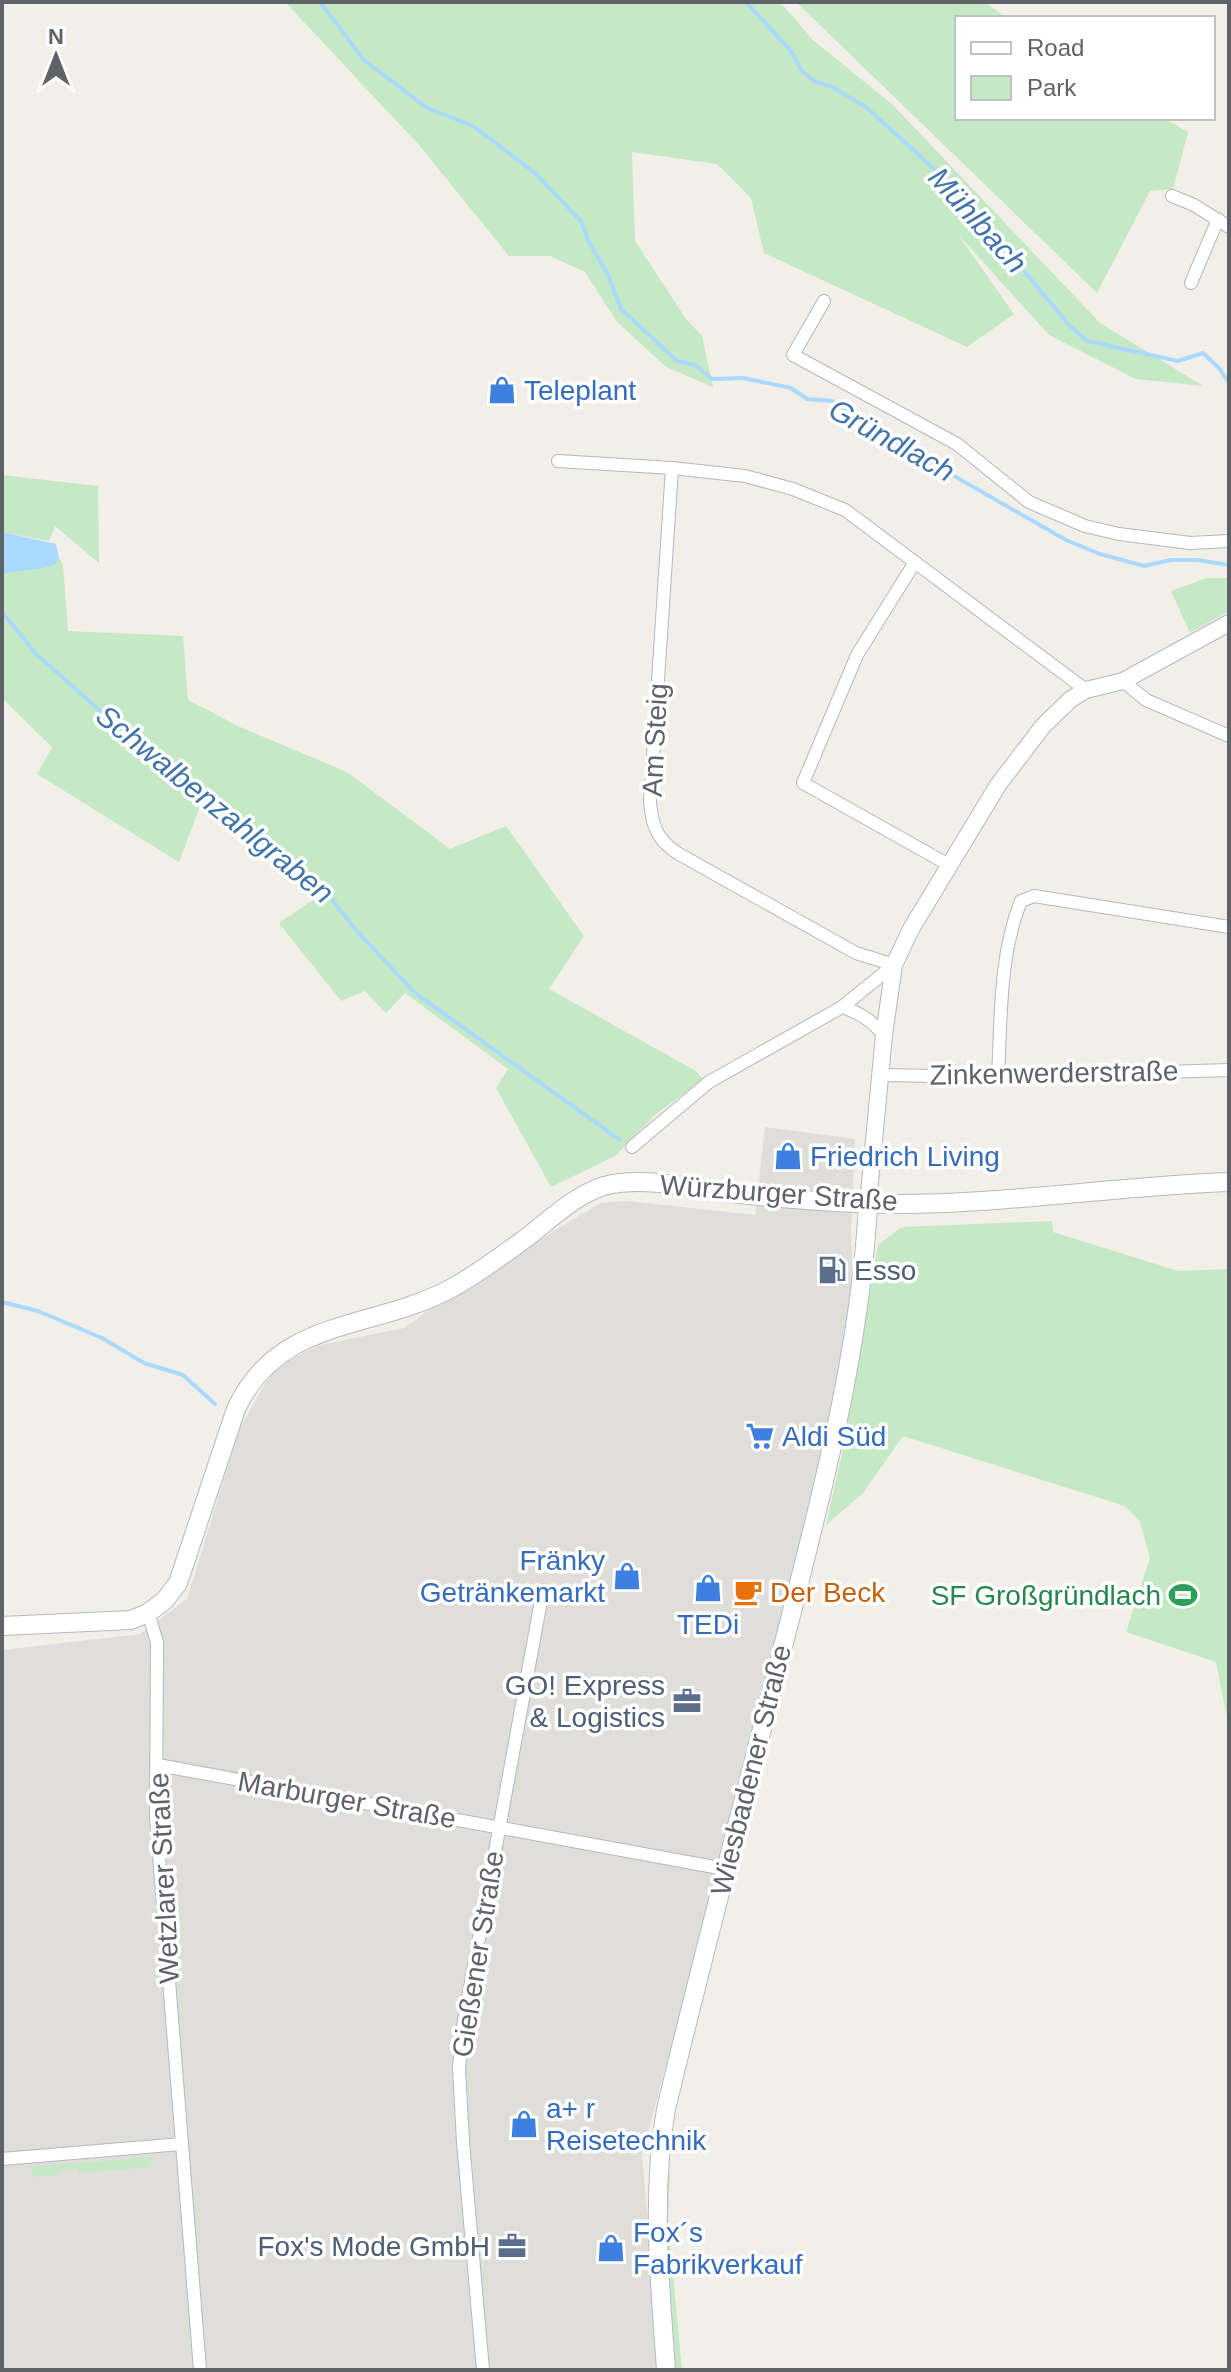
<svg xmlns="http://www.w3.org/2000/svg" width="1231" height="2372" viewBox="0 0 1231 2372" font-family="Arial,sans-serif">
	<style>
		.industrial { fill: #e0deda }
		.green { fill: #c5e8c5 }
		.water { fill: #aadaff }
		.lines { fill: none; stroke-linecap: round; stroke-linejoin: round }
		.stream { stroke: #aadaff; stroke-width: 4 }
		.minor-casing { stroke: #b5b8bc; stroke-width: 14 }
		.tertiary-casing { stroke: #b5b8bc; stroke-width: 18 }
		.secondary-casing { stroke: #b6babf; stroke-width: 20 }
		.minor { stroke: #fff; stroke-width: 12 }
		.tertiary { stroke: #fff; stroke-width: 16 }
		.secondary { stroke: #fff; stroke-width: 18 }
		.labels { text-anchor: middle; dominant-baseline: central; stroke-width: 7; stroke-linejoin: round; paint-order: stroke }
		.shop-label { font-size: 28px; fill: #366cbe; stroke: #fff; text-anchor: start }
		.street-label { font-size: 28px; fill: #5f6368; stroke: #fff }
		.service-label { font-size: 28px; fill: #4e5e75; stroke: #fff; text-anchor: end }
		.food-label { font-size: 28px; fill: #c56008; stroke: #fff; text-anchor: start }
		.leisure-label { font-size: 28px; fill: #27864d; stroke: #fff; text-anchor: end }
		.water-label { font-size: 30px; font-style: italic; fill: #4174aa; stroke: #fff }
	</style>
	<rect width="100%" height="100%" fill="#f1efe8"/>
	<path class="industrial" d="M765,1127L855,1139L851,1231L853,1288L826,1453L771,1673L642,2155L661,2370H2V1650L140,1634L187,1599L239,1430L270,1375L289,1360L320,1345L404,1328L442,1300L600,1203L628,1201L755,1215Z"/>
	<g class="green">
		<path d="M285,2H780L814,41L893,105L1100,323L1203,386L1136,379L1049,335L957,233L1014,314L967,347L764,253L751,198L717,164L632,152L635,241L686,319L702,336L713,387L666,367L617,322L585,272L550,256H509L419,145Z"/>
		<path d="M796,2H985L1006,18H957V118H1163L1188,132L1173,189L1150,191L1097,293Z"/>
		<path d="M2,475L98,486L99,563L55,526L49,541L2,532Z"/>
		<path d="M59,558L63,565L68,631L183,636L188,700L240,727L347,772L450,849L506,826L584,936L549,989L696,1071L703,1079L655,1115L615,1156L551,1187L496,1088L508,1069L405,993L386,1013L365,991L341,1001L279,923L328,890L201,804L179,862L37,774L52,747L2,698V574L50,567L56,564Z"/>
		<path d="M1206,578H1229V611L1190,633L1171,591Z"/>
		<path d="M1052,1221L1053,1232L1178,1271L1229,1269V1728L1216,1662L1126,1632L1150,1558L1140,1522L1125,1506L903,1436L863,1493L826,1525L842,1454L878,1245L902,1227Z"/>
		<path d="M151,2157V2167L78,2173L77,2168L59,2170V2175L33,2177L32,2167Z"/>
		<path d="M670,2173L668,2219L682,2370H675L668,2274L666,2174Z"/>
	</g>
	<path class="water" d="M2,532L56,544L59,558L56,564L50,567L2,574Z"/>
	<g class="lines">
		<g class="stream">
			<path d="M320,2L364,60L427,108L473,126L535,173L581,221L588,240L609,277L621,309L677,361L695,365L712,379L743,378L791,388L807,399L833,401L865,425L1066,540L1100,554L1144,566L1171,560H1197L1229,565"/>
			<path d="M746,2L791,51L802,71L814,81L830,86L866,107L932,167L984,223L1070,326L1087,341L1178,361L1203,353L1219,368L1229,383"/>
			<path d="M2,612L36,654L200,799L267,843L321,885L355,929L415,993L620,1140"/>
			<path d="M2,1302L38,1311L102,1338L144,1363L183,1375L215,1404"/>
		</g>
		<defs>
			<g id="minor">
				<path d="M1172,196L1194,205L1229,227"/>
				<path d="M1191,283L1218,219"/>
				<path d="M824,301L793,355L957,444L1029,502L1085,526L1119,534L1190,543L1229,541"/>
				<path d="M558,461L672,468L745,476L793,489L845,510L1086,690"/>
				<path d="M672,468L650,802C652,827 658,841 679,854L856,953L894,965"/>
				<path d="M915,562L857,655L803,783L949,865"/>
				<path d="M1123,681L1146,700L1229,736"/>
				<path d="M842,1007C860,1013 871,1020 884,1035"/>
				<path d="M879,1075L998,1077L1229,1070"/>
				<path d="M998,1077C1001,1020 999,955 1021,901L1034,896L1229,927"/>
				<path d="M632,1147L709,1082L842,1007L894,965"/>
				<path d="M148,1613L157,1642L156,1817L200,2370"/>
				<path d="M158,1765L725,1869"/>
				<path d="M2,2159L181,2144"/>
				<path d="M483,2370L463,2142L459,2069L462,2031L543,1590"/>
			</g>
			<path id="tertiary" d="M868,1203L884,1035L894,965L911,929L998,785L1043,726L1071,699L1086,690L1123,681L1229,623"/>
			<g id="secondary">
				<path d="M2,1626L131,1620L148,1613L165,1600L178,1583L236,1409C279,1317 370,1331 450,1289C478,1274 504,1254 530,1235C554,1216 581,1190 612,1184C653,1177 698,1190 739,1194C791,1199 844,1204 896,1204C1007,1204 1118,1186 1229,1182"/>
				<path d="M666,2370C660,2283 651,2196 666,2109C705,1947 748,1785 789,1623C824,1484 861,1346 868,1203"/>
			</g>
		</defs>
		<use href="#minor" class="minor-casing"/>
		<use href="#tertiary" class="tertiary-casing"/>
		<use href="#secondary" class="secondary-casing"/>
		<use href="#minor" class="minor"/>
		<use href="#tertiary" class="tertiary"/>
		<use href="#secondary" class="secondary"/>
	</g>
	<defs>
		<symbol id="shop-bare" viewBox="-9 -9 18 18"><path d="M-5-2.5h2.3a2.7 3.5 0 0 1 5.4 0H5L5.5 6h-11ZM-1.5-2.5h3a1.5 2.3 0 0 0-3 0Z" fill="#3f7fe0" stroke="#fff" stroke-width="2.5" paint-order="stroke"/></symbol>
		<symbol id="fuel-bare" viewBox="-9 -9 18 18"><path d="M-5.5-6h7V0h2V4h1.3V-2.5L3-4.5l.8-.8L6-3V5H2.5V1h-1V6h-7ZM-4.2-4.7v3.2H.2V-4.7Z" fill="#5c6f8a" stroke="#fff" stroke-width="2.5" paint-order="stroke"/></symbol>
		<symbol id="supermarket-bare" viewBox="-9 -9 18 18"><path d="M-6-5.5h2.5l.6 2H6L4.5 2H-2.5L-4.4-4H-6ZM-1.5 3.2a1.3 1.3 0 1 0 .1 0ZM3 3.2a1.3 1.3 0 1 0 .1 0Z" fill="#3f7fe0" stroke="#fff" stroke-width="2.5" paint-order="stroke"/></symbol>
		<symbol id="cafe-bare" viewBox="-9 -9 18 18"><path d="M-5.5-4.5H6V0H3Q3 3.5 0 3.5H-2.5Q-5.5 3.5-5.5 0ZM3-3.2v2h1.7v-2ZM-6 4.5H4V6H-6Z" fill="#e8710a" stroke="#fff" stroke-width="2.5" paint-order="stroke"/></symbol>
		<symbol id="stadium-bare" viewBox="-9 -9 18 18"><path d="M0-5a6.5 5 0 1 0 0 10a6.5 5 0 1 0 0-10ZM-3.5-1.8h7v3.6h-7Z" fill="#2e9e5b" stroke="#fff" stroke-width="2.5" paint-order="stroke"/></symbol>
		<symbol id="office-bare" viewBox="-9 -9 18 18"><path d="M-6-3h4V-5.5h4V-3h4V5H-6ZM-1-4.5V-3h2v-1.5ZM-6 0V1H6V0Z" fill="#5c6f8a" stroke="#fff" stroke-width="2.5" paint-order="stroke"/></symbol>
	</defs>
	<g fill-rule="evenodd">
		<use href="#shop-bare" x="482" y="370" width="40" height="40"/>
		<use href="#shop-bare" x="768" y="1136" width="40" height="40"/>
		<use href="#fuel-bare" x="812" y="1250" width="40" height="40"/>
		<use href="#supermarket-bare" x="740" y="1416" width="40" height="40"/>
		<use href="#shop-bare" x="607" y="1556" width="40" height="40"/>
		<use href="#shop-bare" x="688" y="1568" width="40" height="40"/>
		<use href="#cafe-bare" x="728" y="1572" width="40" height="40"/>
		<use href="#stadium-bare" x="1163" y="1575" width="40" height="40"/>
		<use href="#office-bare" x="667" y="1681" width="40" height="40"/>
		<use href="#shop-bare" x="504" y="2104" width="40" height="40"/>
		<use href="#office-bare" x="492" y="2226" width="40" height="40"/>
		<use href="#shop-bare" x="591" y="2228" width="40" height="40"/>
	</g>
	<g class="labels">
		<g class="shop-label">
			<text x="524" y="390">Teleplant</text>
			<text x="810" y="1156">Friedrich Living</text>
			<text x="782" y="1436">Aldi Süd</text>
			<text x="605" y="1560" text-anchor="end">Fränky<tspan x="605" dy="32">Getränkemarkt</tspan></text>
			<text x="708" y="1624" text-anchor="middle">TEDi</text>
			<text x="546" y="2108">a+ r<tspan x="546" dy="32">Reisetechnik</tspan></text>
			<text x="633" y="2232">Fox´s<tspan x="633" dy="32">Fabrikverkauf</tspan></text>
		</g>
		<g class="street-label">
			<text transform="translate(655 740) rotate(-87)">Am Steig</text>
			<text transform="translate(1054 1073) rotate(-1)">Zinkenwerderstraße</text>
			<text transform="translate(779 1193) rotate(4)">Würzburger Straße</text>
			<text transform="translate(751 1770) rotate(-76)">Wiesbadener Straße</text>
			<text transform="translate(347 1800) rotate(10)">Marburger Straße</text>
			<text transform="translate(164 1878) rotate(-93)">Wetzlarer Straße</text>
			<text transform="translate(478 1954) rotate(-81)">Gießener Straße</text>
		</g>
		<g class="service-label">
			<text x="854" y="1270" text-anchor="start">Esso</text>
			<text x="665" y="1685">GO! Express<tspan x="665" dy="32">&amp; Logistics</tspan></text>
			<text x="490" y="2246">Fox's Mode GmbH</text>
		</g>
		<g class="food-label">
			<text x="770" y="1592">Der Beck</text>
		</g>
		<g class="leisure-label">
			<text x="1161" y="1595">SF Großgründlach</text>
		</g>
		<g class="water-label">
			<text transform="translate(978 220) rotate(48)">Mühlbach</text>
			<text transform="translate(892 440) rotate(29)">Gründlach</text>
			<text transform="translate(215 804) rotate(39)">Schwalbenzahlgraben</text>
		</g>
	</g>
	<rect width="1231" height="2372" fill="none" stroke="#5f6368" stroke-width="8"/>
	<rect x="955" y="16" width="260" height="104" fill="#ffffff" stroke="#bfc1c3" stroke-width="2"/>
	<rect x="971" y="42" width="40" height="12" fill="#ffffff" stroke="#bfc1c3" stroke-width="2"/>
	<text x="1027" y="56" font-size="24" fill="#5f6368">Road</text>
	<rect x="971" y="76" width="40" height="24" fill="#c5e8c5" stroke="#bfc1c3" stroke-width="2"/>
	<text x="1027" y="96" font-size="24" fill="#5f6368">Park</text>
	<g transform="translate(56 56)" stroke="#ffffff" stroke-width="6" paint-order="stroke">
	<path d="M0-6L14 30L0 20L-14 30Z" fill="#5f6368"/>
	<text y="-12" font-size="22" font-weight="bold" text-anchor="middle" fill="#5f6368">N</text>
	</g>
</svg>
